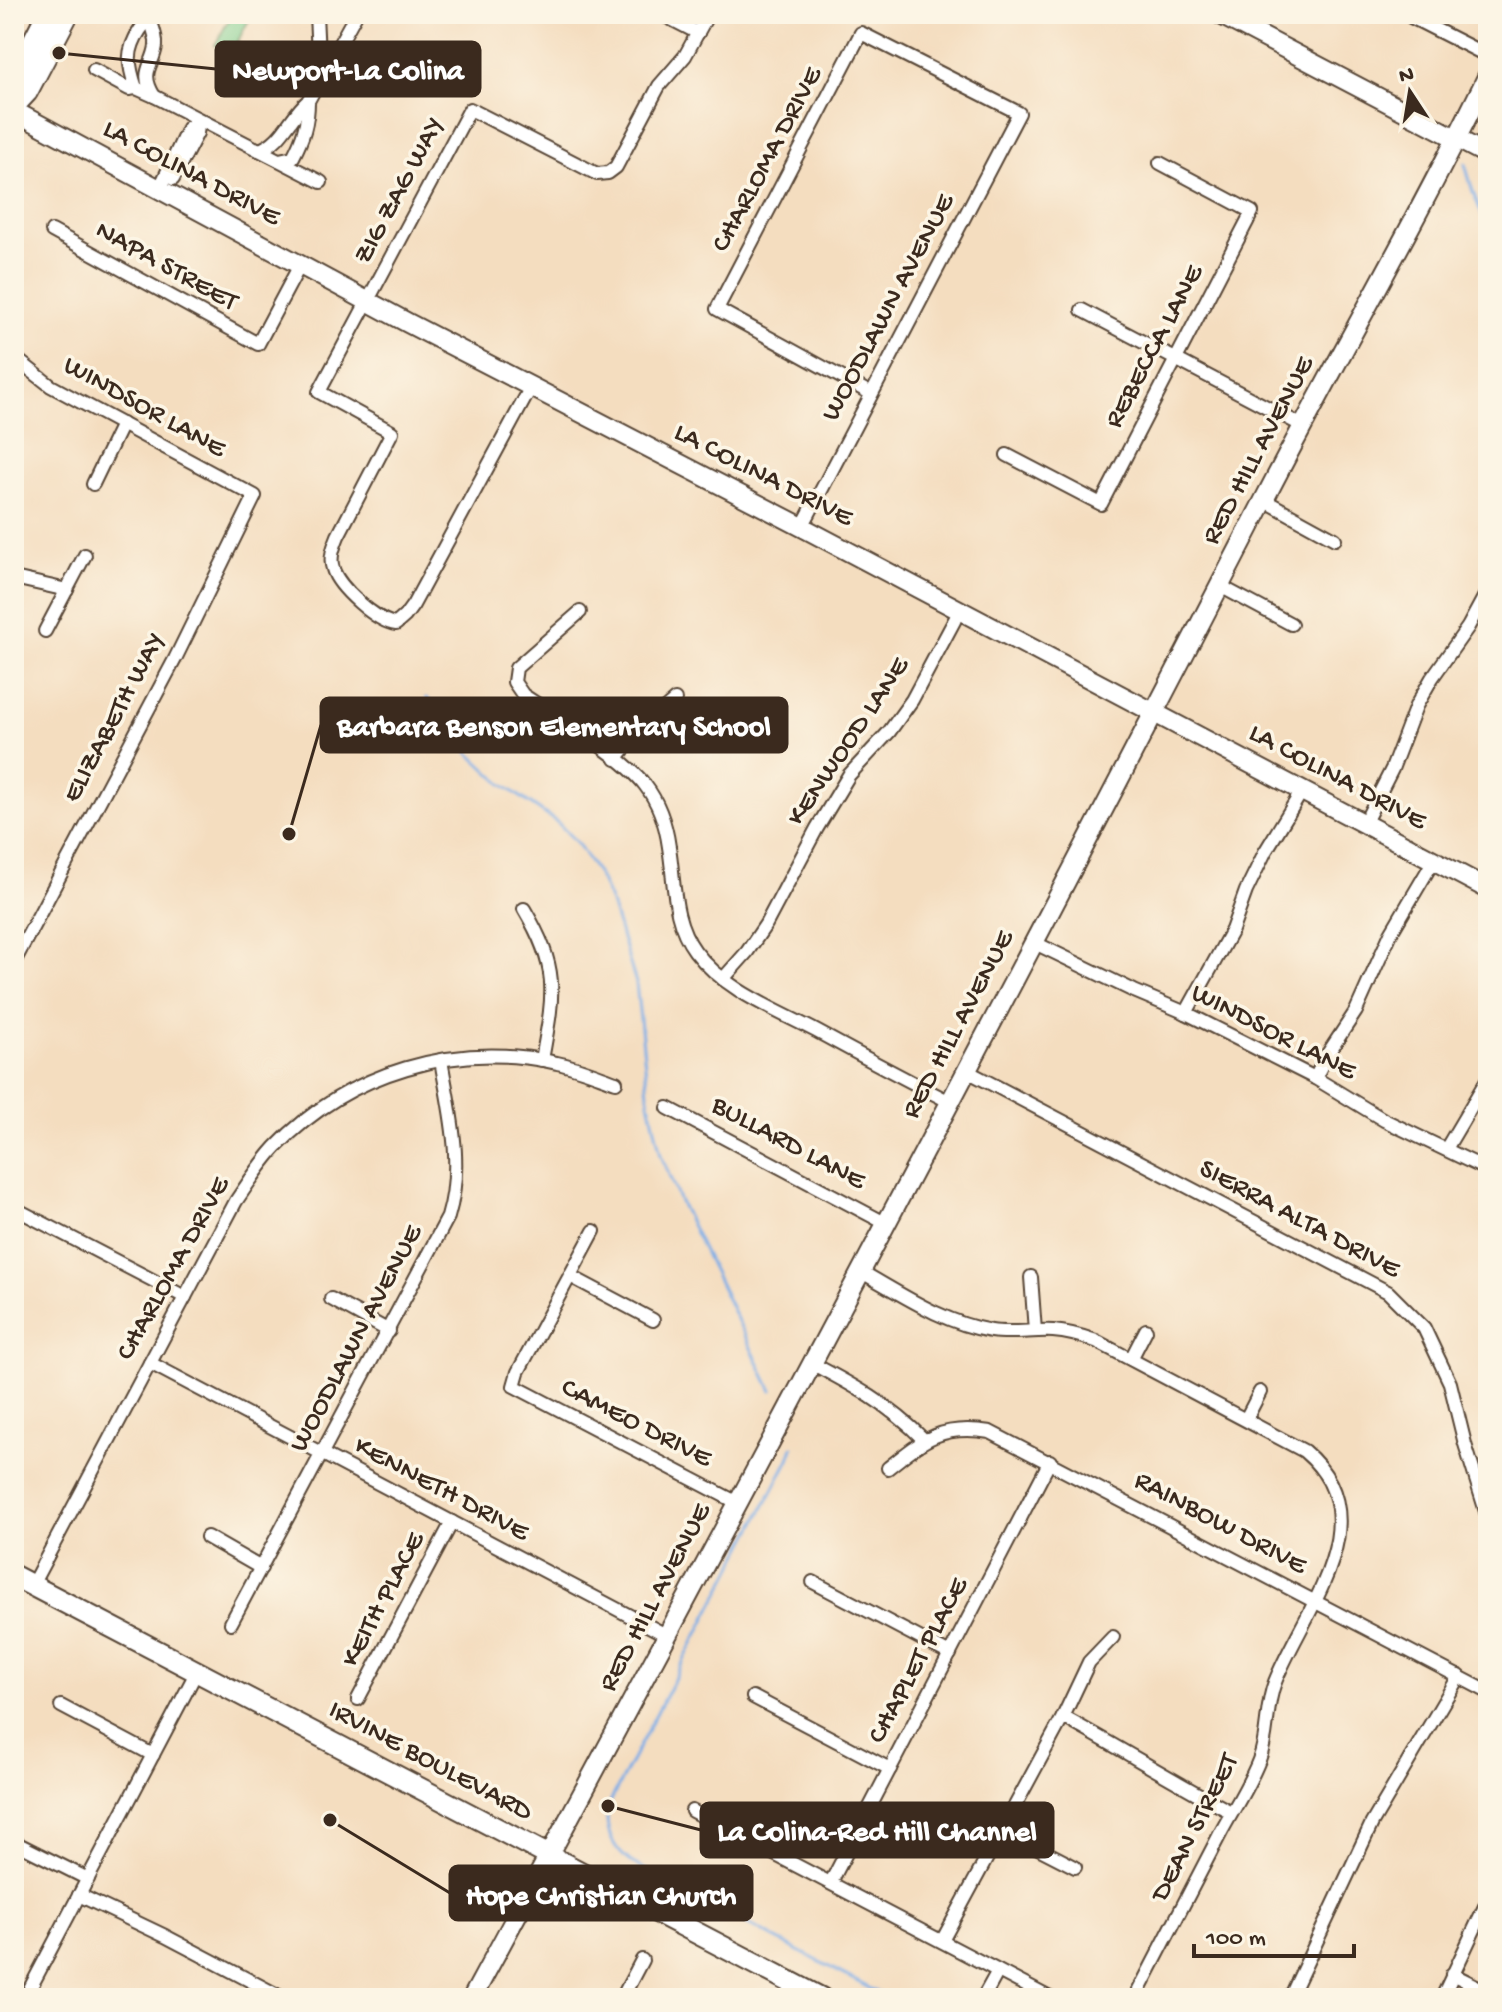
<svg xmlns="http://www.w3.org/2000/svg" width="1502" height="2012" viewBox="0 0 1502 2012" font-family="'Gochi Hand',sans-serif">
	<style>
		.green { fill: #7fce8e; stroke: #5d7c56; stroke-width: 2 }
		.lines { fill: none; stroke-linecap: round; stroke-linejoin: round }
		.stream { stroke: #7aace6; stroke-width: 3 }
		.street-casing { stroke: #574536; stroke-width: 16 }
		.secondary-casing { stroke: #574536; stroke-width: 22 }
		.primary-casing { stroke: #574536; stroke-width: 24 }
		.street { stroke: #fff; stroke-width: 12 }
		.secondary { stroke: #fff; stroke-width: 18 }
		.primary { stroke: #fff; stroke-width: 20 }
		.labels { text-anchor: middle; dominant-baseline: central; stroke-width: 7; stroke-linejoin: round; paint-order: stroke }
		.street-label { font-size: 28px; fill: #3b2a1e; stroke: #fcf5e5 }
		.leader { fill: none; stroke: #3b2a1e; stroke-width: 3 }
		.callout-dot { fill: #3b2a1e; stroke: #fcf5e5; stroke-width: 3 }
		.callout { fill: #3b2a1e; stroke: #3b2a1e; stroke-width: 3 }
		.callout-label { font-size: 30px; text-anchor: middle; font-weight: bold; fill: #fff }
	</style>
	<rect width="100%" height="100%" fill="#fcf5e5"/>
	<filter id="ink" filterUnits="userSpaceOnUse"><feTurbulence type="fractalNoise" baseFrequency=".0125" numOctaves="2"/><feDisplacementMap in="SourceGraphic" scale="16" xChannelSelector="R" yChannelSelector="G"/><feConvolveMatrix kernelMatrix="1 2 1 2 8 2 1 2 1" color-interpolation-filters="sRGB"/></filter>
	<filter id="wash" filterUnits="userSpaceOnUse"><feTurbulence type="fractalNoise" baseFrequency=".006" numOctaves="4" result="noise"/><feDisplacementMap in="SourceGraphic" scale="32" xChannelSelector="R" yChannelSelector="G"/><feGaussianBlur stdDeviation="1.8" result="paint"/><feColorMatrix in="noise" values="0 0 0 0 0 0 0 0 0 0 0 0 0 0 0 0 0 1.4 0 .05"/><feComposite in="paint" operator="in"/></filter>
	<g filter="url(#wash)">
		<rect width="100%" height="100%" fill="#f4ddbf"/>
		<path class="green" d="M232,14L249,20L231,54L215,45Z"/>
		<g class="lines">
			<g class="stream">
				<path d="M1465,164L1473,192L1488,230"/>
				<path d="M427,698L470,754L502,784L558,823L578,844L600,878L611,903L636,983L649,1102L661,1155L680,1202L772,1391"/>
				<path d="M793,1447L789,1459L608,1806C604,1829 612,1848 631,1862L888,1998"/>
			</g>
		</g>
	</g>
	<g filter="url(#ink)">
		<g class="lines">
			<defs>
				<g id="street">
					<path d="M316,14L319,77"/>
					<path d="M661,14L698,33"/>
					<path d="M1411,17L1488,56"/>
					<path d="M150,20C153,28 157,37 156,46C153,67 139,71 154,96"/>
					<path d="M94,70L129,89L136,88L154,96L321,182"/>
					<path d="M136,88C128,65 126,51 140,30C144,24 150,21 153,14"/>
					<path d="M259,150C283,142 290,116 308,101L356,14"/>
					<path d="M279,160L293,157C303,138 308,123 308,101"/>
					<path d="M173,179L197,133L199,120"/>
					<path d="M163,191V181L188,128L199,120"/>
					<path d="M52,231L258,344L300,265"/>
					<path d="M1082,310L1303,426"/>
					<path d="M14,357L51,386L255,496L175,659L14,962"/>
					<path d="M531,387L413,605L405,616L396,624C377,622 338,587 333,569C329,558 334,546 338,536L392,432L319,392L470,109L597,174L608,173L616,167L659,86L685,56L708,14"/>
					<path d="M1007,455L1101,504L1252,212L1160,163"/>
					<path d="M93,484L122,424"/>
					<path d="M1264,500L1335,539"/>
					<path d="M802,527L1019,113L861,33L717,309L870,393"/>
					<path d="M14,578L67,590"/>
					<path d="M1220,586L1291,624"/>
					<path d="M580,612L516,668L514,682L523,695C557,718 622,755 645,785C659,803 666,825 669,847C675,883 672,920 695,951C724,990 774,1009 816,1031C860,1055 905,1079 950,1102"/>
					<path d="M45,631L85,555"/>
					<path d="M616,759L637,733L675,700"/>
					<path d="M1364,824L1392,769L1416,706L1432,678L1468,627L1488,590"/>
					<path d="M524,909C560,970 554,993 542,1060"/>
					<path d="M1035,943L1134,991L1186,1013L1315,1078L1384,1120L1488,1170"/>
					<path d="M723,979L747,952L766,924L817,828L849,775L889,732L912,700L960,610"/>
					<path d="M1186,1013L1232,930L1246,891L1265,852L1302,791"/>
					<path d="M967,1071L1388,1292L1424,1328L1450,1383L1465,1444L1488,1518"/>
					<path d="M1315,1078L1327,1055L1356,1011L1391,933L1434,860"/>
					<path d="M668,1108L885,1223"/>
					<path d="M1446,1149L1488,1078"/>
					<path d="M14,1208L185,1297"/>
					<path d="M594,1231L518,1372L514,1386L738,1503"/>
					<path d="M860,1271C901,1294 943,1323 991,1331C1011,1334 1033,1330 1053,1331C1068,1332 1082,1336 1096,1341L1304,1451C1385,1519 1303,1611 1275,1682C1265,1707 1269,1735 1259,1760C1249,1786 1232,1811 1219,1836C1191,1890 1163,1944 1135,1998"/>
					<path d="M570,1276L653,1320"/>
					<path d="M1031,1277L1035,1331"/>
					<path d="M331,1299L389,1331"/>
					<path d="M1131,1359L1146,1330"/>
					<path d="M150,1363L668,1636"/>
					<path d="M811,1363C853,1385 890,1405 923,1439"/>
					<path d="M1246,1419L1260,1392"/>
					<path d="M888,1468C924,1439 942,1424 990,1432L1488,1692"/>
					<path d="M207,1537L261,1568"/>
					<path d="M813,1582L950,1654"/>
					<path d="M32,1585L236,1201C249,1182 261,1163 276,1147C348,1072 457,1040 557,1063C577,1067 596,1075 616,1082"/>
					<path d="M231,1623L448,1217C464,1164 450,1113 441,1060"/>
					<path d="M753,1697L890,1769"/>
					<path d="M358,1699L452,1522"/>
					<path d="M61,1706L153,1755"/>
					<path d="M1063,1717C1120,1748 1174,1782 1231,1812"/>
					<path d="M692,1811L1050,1998"/>
					<path d="M1003,1830L1075,1867"/>
					<path d="M14,1842L88,1879"/>
					<path d="M831,1882L1050,1461"/>
					<path d="M79,1895L165,1936L283,1998"/>
					<path d="M942,1941L1063,1717L1089,1662L1113,1637"/>
					<path d="M1452,1974L1488,1992"/>
					<path d="M25,1998L197,1671"/>
					<path d="M622,1998L642,1960"/>
					<path d="M983,1998L998,1971"/>
					<path d="M1290,1998L1372,1823L1459,1676"/>
					<path d="M1442,1998L1488,1900"/>
				</g>
				<g id="secondary">
					<path d="M1219,14L1488,155"/>
					<path d="M14,111L408,323L802,527L1488,889"/>
					<path d="M472,1998C741,1501 1005,1002 1264,500C1337,358 1418,219 1488,75"/>
				</g>
				<g id="primary">
					<path d="M14,78L47,14"/>
					<path d="M14,106L27,92L68,14"/>
					<path d="M14,1576L821,1998"/>
				</g>
			</defs>
			<use href="#street" class="street-casing"/>
			<use href="#secondary" class="secondary-casing"/>
			<use href="#primary" class="primary-casing"/>
			<use href="#street" class="street"/>
			<use href="#secondary" class="secondary"/>
			<use href="#primary" class="primary"/>
		</g>
	</g>
	<g class="labels">
		<g class="street-label">
			<text transform="translate(768 160) rotate(-62)">CHARLOMA DRIVE</text>
			<text transform="translate(191 174) rotate(28)">LA COLINA DRIVE</text>
			<text transform="translate(400 191) rotate(-62)">ZIG ZAG WAY</text>
			<text transform="translate(166 267) rotate(29)">NAPA STREET</text>
			<text transform="translate(889 308) rotate(-62)">WOODLAWN AVENUE</text>
			<text transform="translate(1155 347) rotate(-62)">REBECCA LANE</text>
			<text transform="translate(144 408) rotate(29)">WINDSOR LANE</text>
			<text transform="translate(1259 451) rotate(-62)">RED HILL AVENUE</text>
			<text transform="translate(763 476) rotate(27)">LA COLINA DRIVE</text>
			<text transform="translate(115 718) rotate(-62)">ELIZABETH WAY</text>
			<text transform="translate(849 742) rotate(-56)">KENWOOD LANE</text>
			<text transform="translate(1337 778) rotate(28)">LA COLINA DRIVE</text>
			<text transform="translate(959 1025) rotate(-62)">RED HILL AVENUE</text>
			<text transform="translate(1273 1033) rotate(27)">WINDSOR LANE</text>
			<text transform="translate(788 1144) rotate(28)">BULLARD LANE</text>
			<text transform="translate(1299 1220) rotate(28)">SIERRA ALTA DRIVE</text>
			<text transform="translate(174 1269) rotate(-61)">CHARLOMA DRIVE</text>
			<text transform="translate(357 1339) rotate(-62)">WOODLAWN AVENUE</text>
			<text transform="translate(636 1424) rotate(27)">CAMEO DRIVE</text>
			<text transform="translate(441 1490) rotate(28)">KENNETH DRIVE</text>
			<text transform="translate(1220 1524) rotate(28)">RAINBOW DRIVE</text>
			<text transform="translate(656 1598) rotate(-62)">RED HILL AVENUE</text>
			<text transform="translate(384 1600) rotate(-62)">KEITH PLACE</text>
			<text transform="translate(919 1661) rotate(-62)">CHAPLET PLACE</text>
			<text transform="translate(430 1762) rotate(28)">IRVINE BOULEVARD</text>
			<text transform="translate(1196 1828) rotate(-63)">DEAN STREET</text>
		</g>
	</g>
	<path class="leader" d="M59 53L216 69M289 834L321 725M608 1806L701 1830M330 1820L450 1893"/>
	<g class="callout-dot">
		<circle cx="59" cy="53" r="8"/>
		<circle cx="289" cy="834" r="8"/>
		<circle cx="608" cy="1806" r="8"/>
		<circle cx="330" cy="1820" r="8"/>
	</g>
	<g class="callout">
		<rect x="216" y="42" width="264" height="54" rx="8"/>
		<rect x="321" y="698" width="466" height="54" rx="8"/>
		<rect x="701" y="1803" width="352" height="54" rx="8"/>
		<rect x="450" y="1866" width="302" height="54" rx="8"/>
	</g>
	<g class="callout-label">
		<text x="348" y="79">Newport-La Colina</text>
		<text x="554" y="735">Barbara Benson Elementary School</text>
		<text x="877" y="1840">La Colina-Red Hill Channel</text>
		<text x="601" y="1904">Hope Christian Church</text>
	</g>
	<rect width="1502" height="2012" fill="none" stroke="#fcf5e5" stroke-width="48"/>
	<g transform="translate(1410 92) rotate(348)" stroke="#fcf5e5" stroke-width="6" paint-order="stroke">
	<path d="M0-6L14 30L0 20L-14 30Z" fill="#3b2a1e"/>
	<text y="-12" font-size="22" font-weight="bold" text-anchor="middle" fill="#3b2a1e">N</text>
	</g>
	<path d="M1194 1944v12h160v-12" fill="none" stroke="#3b2a1e" stroke-width="4"/>
	<text x="1206" y="1944" font-size="24" fill="#3b2a1e" stroke="#fcf5e5" stroke-width="6" paint-order="stroke">100 m</text>
</svg>
